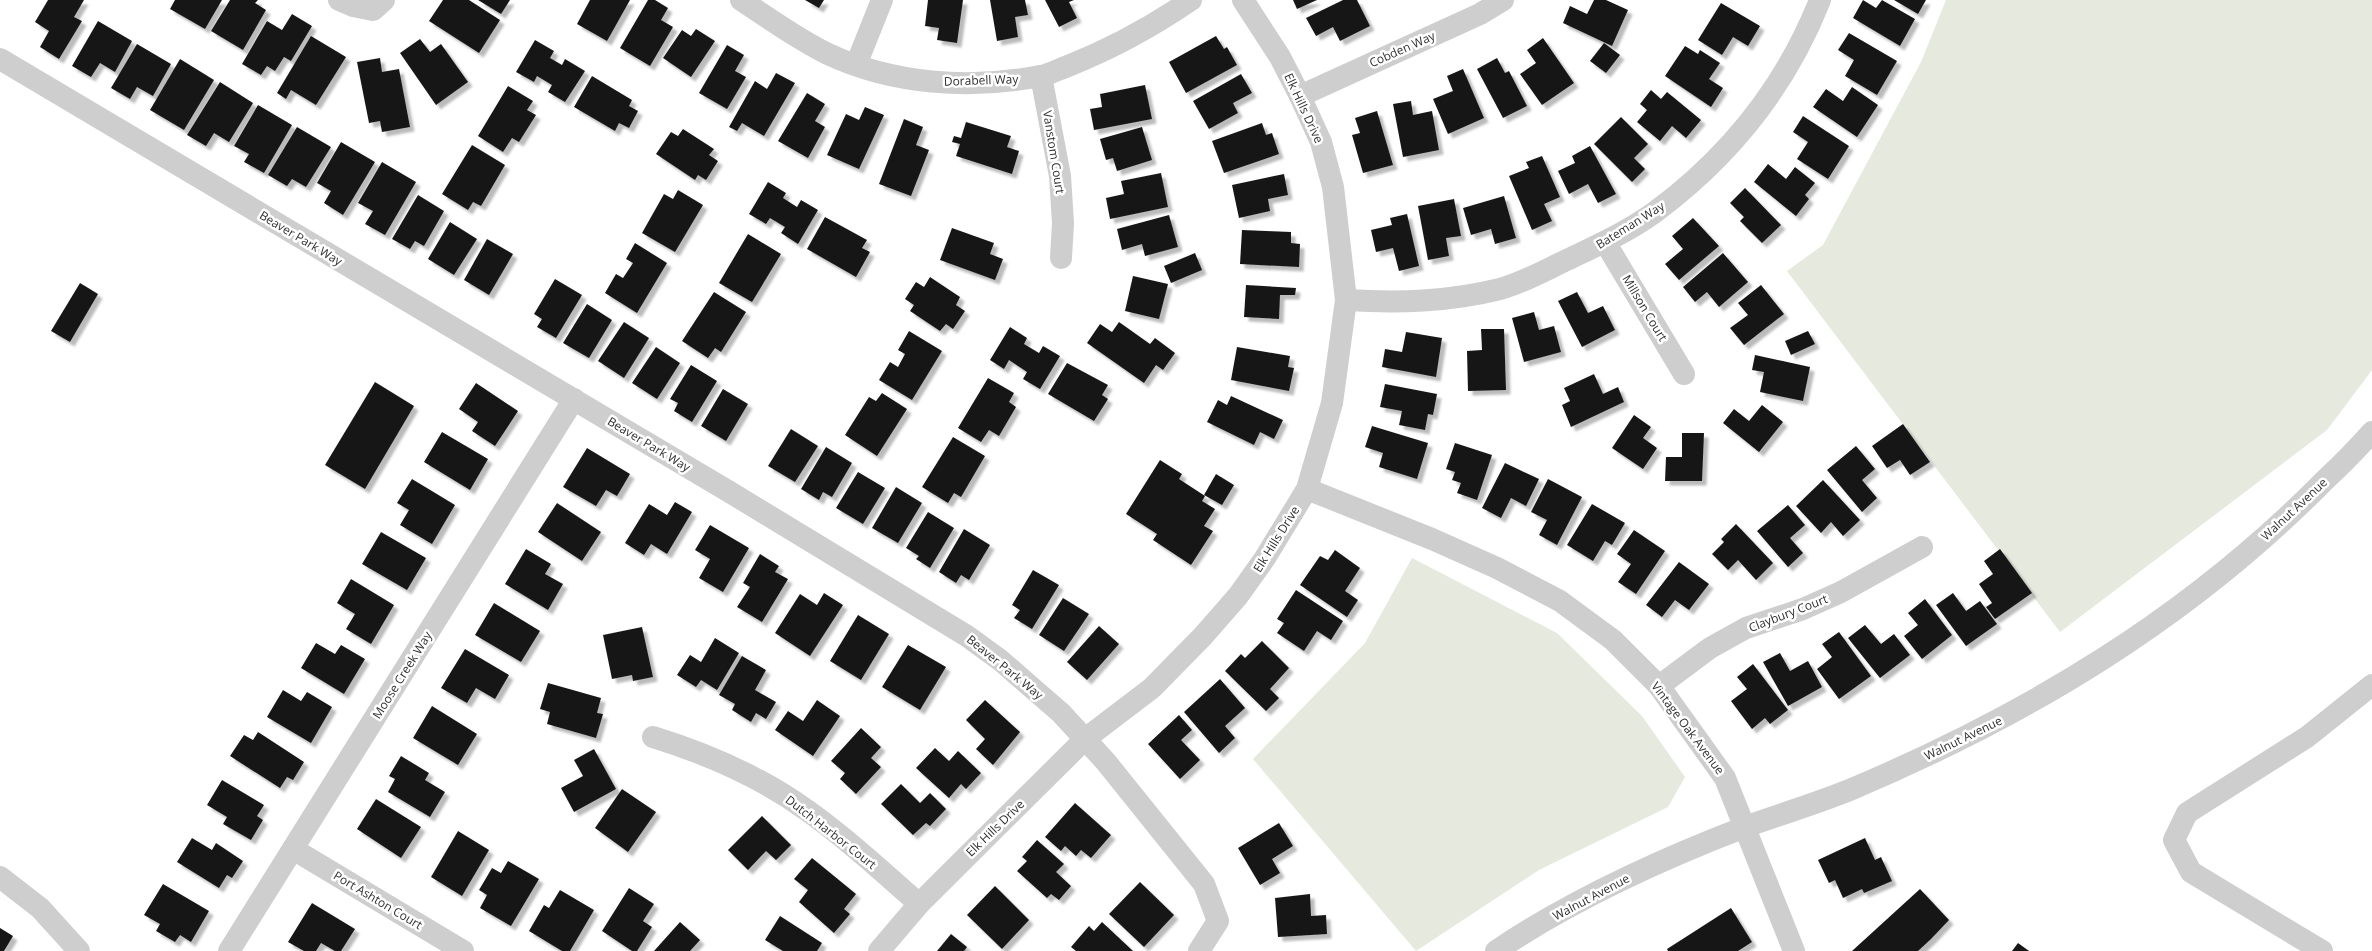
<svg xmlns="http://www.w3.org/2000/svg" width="2372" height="951" viewBox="0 0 2372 951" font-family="'Open Sans',sans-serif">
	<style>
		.grass { fill: #e5e9de }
		.building { fill: #181818; filter: url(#shadow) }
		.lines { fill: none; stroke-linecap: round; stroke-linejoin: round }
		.minor { stroke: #cecece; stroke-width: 22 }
		.labels { text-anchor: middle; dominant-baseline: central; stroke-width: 5; stroke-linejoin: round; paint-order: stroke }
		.street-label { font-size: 12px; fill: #313131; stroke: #fff }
	</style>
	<defs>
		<filter id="shadow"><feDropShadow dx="4.5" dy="4.5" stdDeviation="1" flood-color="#0004"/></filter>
	</defs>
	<rect width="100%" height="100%" fill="#fff"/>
	<g class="grass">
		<path d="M1946,0H2372V370L2327,430L2060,632L1787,271L1823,245L1921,62Z"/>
		<path d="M1412,558L1557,633L1642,716L1685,777L1668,807L1539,870L1416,951L1253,759L1365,643Z"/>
	</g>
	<g class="building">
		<path d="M48,0H84L74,17L82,21L59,59L40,47L49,31L35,22Z"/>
		<path d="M175,0H222L205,29L170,9Z"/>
		<path d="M230,0H258L255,3L266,10L243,50L211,31Z"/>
		<path d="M443,0H469L500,20L479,53L429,21Z"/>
		<path d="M478,0H510L501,14Z"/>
		<path d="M590,0H630L607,41L577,24Z"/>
		<path d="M648,0H655L668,8L661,20L673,27L650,66L620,48Z"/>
		<path d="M805,0H824L819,8Z"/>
		<path d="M928,0H963L957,43L937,40L939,28L925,26Z"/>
		<path d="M990,0H1025L1028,15L1015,17L1018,37L997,41Z"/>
		<path d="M1045,0H1074L1069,2L1077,18L1059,27Z"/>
		<path d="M1293,0H1317L1297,9Z"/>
		<path d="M1343,0H1357L1370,26L1340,41L1333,27L1316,36L1306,18Z"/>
		<path d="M1594,0H1606L1628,10L1612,46L1563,23L1570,6L1587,14Z"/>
		<path d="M1863,0L1876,8L1882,0L1915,19L1900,46L1853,18Z"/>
		<path d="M1894,0H1926L1918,14Z"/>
		<path d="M1721,3L1760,26L1748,46L1733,37L1722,55L1698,40Z"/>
		<path d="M292,14L312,26L291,61L284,57L275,71L267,66L261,75L242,64L267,21L282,30Z"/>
		<path d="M98,21L132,41L115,72L100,63L91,77L72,66Z"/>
		<path d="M696,29L715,41L691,77L663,58L682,30L691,36Z"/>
		<path d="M1849,33L1897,61L1877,95L1845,76L1854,60L1838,50Z"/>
		<path d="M311,36L346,57L316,105L291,90L286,99L277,93Z"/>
		<path d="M1216,36L1224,49L1227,47L1237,65L1186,93L1169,62Z"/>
		<path d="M1543,38L1574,83L1542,105L1520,74L1536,63L1527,50Z"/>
		<path d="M420,39L430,52L441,44L468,82L436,105L400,53Z"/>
		<path d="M535,40L554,51L550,58L562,65L565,59L585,71L565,102L548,92L552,85L537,76L534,82L516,72Z"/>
		<path d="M1604,43L1620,55L1606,73L1590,61Z"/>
		<path d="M137,44L171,64L153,96L137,87L130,99L111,88Z"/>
		<path d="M727,45L744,55L735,71L746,77L727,109L699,93Z"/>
		<path d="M1685,46L1698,54L1700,50L1720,63L1709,79L1723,88L1711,107L1665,76Z"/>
		<path d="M380,58L382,72L399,69L410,127L382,132L380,121L369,123L357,62Z"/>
		<path d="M1497,58L1505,73L1509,71L1527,106L1503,118L1477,69Z"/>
		<path d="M180,59L214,80L184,130L150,110Z"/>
		<path d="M1463,69L1484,118L1448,134L1433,99L1453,91L1447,76Z"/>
		<path d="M776,73L795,83L764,136L742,123L737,131L729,127L755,81L767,89Z"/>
		<path d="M1241,74L1252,93L1233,103L1238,113L1209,129L1193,101Z"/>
		<path d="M592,76L632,100L629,106L638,111L629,128L619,123L615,131L574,107Z"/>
		<path d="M220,82L253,103L229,142L214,133L206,146L187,135Z"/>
		<path d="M1145,85L1152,119L1094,130L1090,109L1102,107L1100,94Z"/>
		<path d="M508,86L533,101L527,110L536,115L519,142L512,138L503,152L478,136Z"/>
		<path d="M1852,87L1878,105L1857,137L1813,107L1826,89L1843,101Z"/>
		<path d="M1651,90L1661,99L1667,92L1701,120L1686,138L1672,126L1660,141L1637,122L1647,110L1640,104Z"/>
		<path d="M807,93L825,104L815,121L825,127L808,158L778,141Z"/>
		<path d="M1411,101L1413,115L1432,111L1439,150L1403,157L1393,104Z"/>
		<path d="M258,105L292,125L264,173L244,162L249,154L234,146Z"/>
		<path d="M865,107L884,115L859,169L827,155L846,114L859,120Z"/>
		<path d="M1377,111L1393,165L1363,173L1352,135L1360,133L1355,118Z"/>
		<path d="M1803,116L1849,146L1828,179L1797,159L1808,142L1793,132Z"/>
		<path d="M1621,117L1648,144L1634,158L1645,169L1632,182L1594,144Z"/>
		<path d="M904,119L923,127L916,145L929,150L911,196L879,184Z"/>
		<path d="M966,122L1011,136L1007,147L1019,151L1012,174L956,156L960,144L952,142L954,136L961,138Z"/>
		<path d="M1262,123L1266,135L1272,133L1279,154L1224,173L1212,141Z"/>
		<path d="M297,127L331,147L306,187L292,179L287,186L268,175Z"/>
		<path d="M1142,127L1152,160L1117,171L1113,158L1106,160L1100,139Z"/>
		<path d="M683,129L714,149L709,155L718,161L706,180L698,175L695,180L656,154L671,132L678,136Z"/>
		<path d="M341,142L375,162L343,215L324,203L331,191L317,183Z"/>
		<path d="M472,145L505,165L481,206L473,202L468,210L442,194Z"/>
		<path d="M1590,146L1616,194L1598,203L1588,184L1569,194L1558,171L1575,163L1572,156Z"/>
		<path d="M1542,156L1560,197L1544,204L1552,221L1532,230L1509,176L1529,168L1526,162Z"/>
		<path d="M382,162L416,182L385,235L365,224L373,211L358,203Z"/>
		<path d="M1768,164L1786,179L1795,167L1815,183L1805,195L1809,199L1796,216L1754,182Z"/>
		<path d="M1161,173L1168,207L1110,219L1106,198L1124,194L1121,181Z"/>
		<path d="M1284,174L1288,195L1268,199L1270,211L1239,218L1232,185Z"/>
		<path d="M768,182L786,193L783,198L797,207L801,200L818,210L798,244L781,233L785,227L770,218L766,224L749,214Z"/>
		<path d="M1745,188L1781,225L1762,243L1740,221L1744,217L1730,203Z"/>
		<path d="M678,190L703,205L675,252L642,233L664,194L673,199Z"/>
		<path d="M418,195L444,211L424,246L415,241L410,249L392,239Z"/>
		<path d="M1504,196L1516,238L1495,244L1491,229L1471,235L1463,208Z"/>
		<path d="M1454,199L1461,236L1446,238L1449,256L1428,260L1418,206Z"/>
		<path d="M1407,214L1419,266L1399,271L1393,248L1376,252L1371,230L1392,225L1390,218Z"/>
		<path d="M1169,215L1178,247L1145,256L1142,244L1122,250L1117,229Z"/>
		<path d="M825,217L867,240L862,248L870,252L856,277L807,249Z"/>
		<path d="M1693,218L1719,246L1679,280L1665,264L1683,249L1672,236Z"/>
		<path d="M450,222L477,239L454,275L428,259Z"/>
		<path d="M952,228L994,243L990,254L1003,259L995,280L940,260Z"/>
		<path d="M1242,230L1291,232V243L1300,244L1299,267L1240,264Z"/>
		<path d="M748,234L781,254L752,302L719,283Z"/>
		<path d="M487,239L513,254L489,295L464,280Z"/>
		<path d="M635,243L667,263L637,313L605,293L616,274L623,278L633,263L626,259Z"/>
		<path d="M1195,253L1202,270L1171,283L1164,266Z"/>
		<path d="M1723,253L1748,282L1719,307L1707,292L1695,302L1683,287Z"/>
		<path d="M1133,276L1168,284L1159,319L1125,311Z"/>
		<path d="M930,277L960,297L956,305L965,311L953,329L946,324L940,331L910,311L914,305L905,299L916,282L924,287Z"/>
		<path d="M555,279L582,295L556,338L537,327L542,319L534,314Z"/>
		<path d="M80,283L98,294L70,342L51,331Z"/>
		<path d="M1246,285L1296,288L1295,295H1280L1279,319L1244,317Z"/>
		<path d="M1761,285L1784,314L1744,345L1730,328L1748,315L1738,303Z"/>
		<path d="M714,292L746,312L721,352L715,348L708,358L682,341Z"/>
		<path d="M1577,292L1588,313L1603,306L1615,330L1582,347L1558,301Z"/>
		<path d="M587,304L612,320L589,358L563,343Z"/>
		<path d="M1534,312L1539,330L1554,326L1561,352L1524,362L1512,318Z"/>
		<path d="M624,322L649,338L624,378L598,361Z"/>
		<path d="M1119,322L1150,344L1155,338L1175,353L1163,370L1156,365L1144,383L1087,343L1100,324L1112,332Z"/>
		<path d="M1010,327L1027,338L1024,344L1039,353L1043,346L1060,356L1040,389L1023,379L1027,372L1009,360L1004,369L990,360Z"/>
		<path d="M1481,329H1504L1506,390L1468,391L1467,351L1482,350Z"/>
		<path d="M909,331L942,351L912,400L879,380L890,362L898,367L905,354L898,350Z"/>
		<path d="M1808,331L1815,344L1791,355L1785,341Z"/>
		<path d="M1406,332L1442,338L1436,377L1382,367L1385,349L1402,352Z"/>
		<path d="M656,347L680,363L657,399L632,383Z"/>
		<path d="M1237,347L1290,356L1288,367L1294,368L1289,391L1231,380Z"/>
		<path d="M1755,355L1810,367L1803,401L1760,392L1764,372L1752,370Z"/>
		<path d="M1067,363L1108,385L1102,395L1108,399L1094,421L1048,394Z"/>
		<path d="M691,365L717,381L692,422L674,411L678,403L670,399Z"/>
		<path d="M1594,374L1603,394L1618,387L1624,402L1571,427L1562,405L1570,401L1564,388Z"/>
		<path d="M988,378L1014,393L1009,402L1016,407L999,436L989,430L981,442L958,428Z"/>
		<path d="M375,382L414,406L365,489L325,465Z"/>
		<path d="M476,383L518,411L495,446L472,431L478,422L459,409Z"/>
		<path d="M1385,384L1437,394L1433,415L1428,414L1425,430L1399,425L1402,411L1380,407Z"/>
		<path d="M723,389L748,404L726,441L701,426Z"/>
		<path d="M882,393L907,409L877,456L845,435L869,397L876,401Z"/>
		<path d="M1231,396L1283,420L1274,439L1260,432L1254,445L1207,422L1218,400L1227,405Z"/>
		<path d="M1762,405L1783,422L1759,452L1723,423L1734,409L1749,421Z"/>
		<path d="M1634,415L1651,427L1643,438L1657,448L1643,469L1612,448Z"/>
		<path d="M1903,424L1930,462L1910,475L1900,460L1887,468L1872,446Z"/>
		<path d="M1372,426L1428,443L1417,479L1379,467L1383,453L1365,447Z"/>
		<path d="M791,429L818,446L795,482L768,466Z"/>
		<path d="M442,432L488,459L470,490L424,462Z"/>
		<path d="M1682,433H1704L1702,481H1665L1666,457H1682Z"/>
		<path d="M953,437L985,456L961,497L954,493L948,503L922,487Z"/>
		<path d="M1455,443L1492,455L1477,500L1457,493L1461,483L1452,480L1455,472L1446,469Z"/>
		<path d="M1856,446L1875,469L1862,480L1877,498L1862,512L1827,470Z"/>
		<path d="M826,447L852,463L832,497L823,492L819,500L801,489Z"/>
		<path d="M587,448L630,474L617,496L606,490L596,506L563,487Z"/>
		<path d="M1160,460L1182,474L1179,479L1205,496L1202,501L1215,509L1204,526L1213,531L1191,565L1153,540L1157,534L1126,514Z"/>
		<path d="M1505,463L1539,479L1526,506L1511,498L1501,518L1482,508Z"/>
		<path d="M858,472L885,488L863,524L836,508Z"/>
		<path d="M1216,474L1234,485L1222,505L1204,495Z"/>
		<path d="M412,479L455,505L432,544L400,525L409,510L397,503Z"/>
		<path d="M1548,479L1582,497L1557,545L1539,535L1547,520L1531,512Z"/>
		<path d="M1823,480L1860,520L1843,536L1831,522L1821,533L1796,506Z"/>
		<path d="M896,487L922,503L898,543L872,528Z"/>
		<path d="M675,502L692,512L667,554L651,544L644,555L625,543L649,504L667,515Z"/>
		<path d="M557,503L601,532L582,561L538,532Z"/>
		<path d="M1592,504L1625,523L1612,545L1605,541L1593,561L1567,545Z"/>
		<path d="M1788,505L1805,525L1790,538L1803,553L1788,567L1757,531Z"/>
		<path d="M928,512L954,528L930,568L916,559L919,556L906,548Z"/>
		<path d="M1736,524L1773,563L1756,580L1738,560L1728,570L1712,554L1724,542L1721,539Z"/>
		<path d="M710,525L749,548L723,592L699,578L710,559L695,550Z"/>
		<path d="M964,529L990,545L969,580L961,575L956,583L939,572Z"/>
		<path d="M1634,530L1665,551L1636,594L1618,582L1631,564L1617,554Z"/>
		<path d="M381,532L426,558L407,590L362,564Z"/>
		<path d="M526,549L551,564L545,574L563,584L548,610L505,584Z"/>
		<path d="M2000,549L2032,593L1995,619L1986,607L1992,603L1979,584L1993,574L1984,561Z"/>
		<path d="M1335,550L1360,568L1345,591L1358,600L1347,617L1300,585L1320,556L1328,560Z"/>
		<path d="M760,554L779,566L775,572L788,579L762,622L737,607L750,587L743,583Z"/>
		<path d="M1679,562L1709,584L1689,610L1675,600L1662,617L1646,605Z"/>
		<path d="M1033,570L1059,585L1032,629L1014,618L1020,610L1012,605Z"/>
		<path d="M351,579L394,605L371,644L346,629L355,614L337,603Z"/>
		<path d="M1296,590L1343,621L1331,640L1317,631L1304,651L1277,633L1284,623L1277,619Z"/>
		<path d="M824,593L843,605L810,656L775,633L800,594L817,605Z"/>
		<path d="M1953,593L1966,611L1980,601L1997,624L1966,646L1936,605Z"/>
		<path d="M1063,598L1089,614L1064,651L1039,635Z"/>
		<path d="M1925,599L1952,635L1922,659L1904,636L1918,625L1908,613Z"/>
		<path d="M494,603L540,631L521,662L475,635Z"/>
		<path d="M858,615L889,634L861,680L830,661Z"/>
		<path d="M1865,625L1881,644L1894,634L1910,655L1880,678L1848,638Z"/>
		<path d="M1099,626L1119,644L1087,680L1067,662Z"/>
		<path d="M642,627L653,677L633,681L632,675L612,679L603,635Z"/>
		<path d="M1839,632L1871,676L1839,699L1817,669L1832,657L1822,644Z"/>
		<path d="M715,638L739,653L717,690L701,680L696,687L677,675L690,655L701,662Z"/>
		<path d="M1262,641L1289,668L1270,689L1279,698L1266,711L1225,671L1241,654L1245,658Z"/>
		<path d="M316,643L335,654L341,645L365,659L344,694L301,668Z"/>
		<path d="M908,645L946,667L920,710L882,687Z"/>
		<path d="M465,649L509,675L495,699L476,688L467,703L441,688Z"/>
		<path d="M1780,653L1790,671L1808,661L1822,687L1788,706L1763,662Z"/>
		<path d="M742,656L766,670L755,690L776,702L766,719L756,713L751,722L732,710L735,704L719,695Z"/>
		<path d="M1753,664L1788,710L1770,724L1765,718L1752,729L1731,701L1747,689L1737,677Z"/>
		<path d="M1220,679L1245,708L1225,726L1235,738L1219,753L1184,712Z"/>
		<path d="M548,683L601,698L597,713L603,714L596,738L547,724L550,712L540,709Z"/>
		<path d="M283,690L301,701L307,692L332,707L311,743L267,717Z"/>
		<path d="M817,700L840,716L813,756L775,730L788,711L803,721Z"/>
		<path d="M985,700L1020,732L993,765L976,749L985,739L966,720Z"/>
		<path d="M432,706L477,734L458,765L413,738Z"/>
		<path d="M1179,715L1192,730L1181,740L1200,760L1180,779L1148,744Z"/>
		<path d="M861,728L881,747L871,758L881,767L856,794L840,779L845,773L831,761Z"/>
		<path d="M258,732L304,762L293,780L287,777L280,788L230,756L244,735L253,740Z"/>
		<path d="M935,748L949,761L958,751L981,773L966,789L961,784L949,798L916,768Z"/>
		<path d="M594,749L616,789L574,812L561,788L583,776L574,760Z"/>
		<path d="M401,756L429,773L425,780L445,792L430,817L388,792L395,779L389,776Z"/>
		<path d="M222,780L264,805L257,816L263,820L251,840L223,824L227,817L207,805Z"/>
		<path d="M901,784L920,803L930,793L946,809L930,826L926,823L913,835L881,804Z"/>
		<path d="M622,789L656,812L628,852L595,828Z"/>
		<path d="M376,799L421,827L401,858L357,829Z"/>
		<path d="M1075,803L1111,835L1091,858L1081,850L1076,856L1065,846L1061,851L1045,837Z"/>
		<path d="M762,816L791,845L776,860L766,851L748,870L728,850Z"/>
		<path d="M1279,823L1293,846L1272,859L1280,873L1260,885L1238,848Z"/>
		<path d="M458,831L489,850L462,896L431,877Z"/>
		<path d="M192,838L212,850L216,843L243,861L232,878L227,875L219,888L177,862Z"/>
		<path d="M1865,838L1875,860L1881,857L1892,881L1864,893L1862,889L1843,898L1835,880L1829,883L1818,860Z"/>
		<path d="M1037,840L1064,864L1056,872L1071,886L1059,900L1051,894L1047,898L1017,871L1027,861L1022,857Z"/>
		<path d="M812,858L856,894L844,909L850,914L834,933L799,902L808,890L794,879Z"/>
		<path d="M508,861L539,879L511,926L480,908L487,895L479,890L492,868L501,873Z"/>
		<path d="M1140,882L1174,915L1144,947L1109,914Z"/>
		<path d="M163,884L209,911L191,942L180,935L175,942L156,931L160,924L144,915Z"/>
		<path d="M995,886L1029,920L1002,949L967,915Z"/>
		<path d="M629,888L654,904L643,921L652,927L637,951H632L602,931Z"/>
		<path d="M1920,889L1949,920L1931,939L1918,951H1852Z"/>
		<path d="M560,890L594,910L570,951H562L529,931L544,905L549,908Z"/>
		<path d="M1310,894L1311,916L1326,915L1327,934L1278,937L1275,898Z"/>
		<path d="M312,903L355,929L341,951H335L321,943L316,951H304L288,942Z"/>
		<path d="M1731,908L1752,942L1738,951H1668L1667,949Z"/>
		<path d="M780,916L822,943L817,951H783L765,940Z"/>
		<path d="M680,922L700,940L690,951H654Z"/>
		<path d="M1102,922L1133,951H1076L1071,947L1089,926L1094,931Z"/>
		<path d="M0,928L13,936L4,951H0Z"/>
		<path d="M951,934L967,947L964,951H937Z"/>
		<path d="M2018,943L2029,951H2012Z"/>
	</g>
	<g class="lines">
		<g class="minor">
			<path d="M339,0L353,6L373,10L384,0"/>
			<path d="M741,0C770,19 797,39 828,54C892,84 970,90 1040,76C1049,75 1059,69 1068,66C1111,49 1153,26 1191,0"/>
			<path d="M0,59L728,491L967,636L1000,660L1061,713L1106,762L1204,884L1218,921L1199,951"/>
			<path d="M856,65L882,0"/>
			<path d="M1041,76L1060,176L1063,223L1061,258"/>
			<path d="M1300,96L1480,14L1503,0"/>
			<path d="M1605,242L1684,374"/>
			<path d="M1346,300C1398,303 1448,302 1500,289C1523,283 1547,269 1569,259C1598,245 1629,231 1655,212C1729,157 1786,86 1820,0"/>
			<path d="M1307,489L1432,539L1497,568L1560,601L1613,640L1659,686L1725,778L1794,951"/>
			<path d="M1659,686L1710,648L1746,628L1803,609L1841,592L1922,547"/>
			<path d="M653,737C708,754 761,777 808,811C847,839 883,872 919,904"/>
			<path d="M293,849L463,951"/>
			<path d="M0,877L40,908L79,951"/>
			<path d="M229,951L574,399"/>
			<path d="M879,951L919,904L1085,739L1152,688L1203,636L1238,596L1265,558L1307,489L1332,403L1346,300L1333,187L1321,142L1300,96L1280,57L1243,0"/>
			<path d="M1496,951C1573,899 1659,860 1745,827C1781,814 1818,803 1852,789C2029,714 2189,618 2325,480C2341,465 2357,449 2372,432"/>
			<path d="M2322,951L2191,872L2174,840L2187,813L2307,737L2372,685"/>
		</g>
	</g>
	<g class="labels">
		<g class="street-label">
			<text transform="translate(1402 49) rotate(-24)">Cobden Way</text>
			<text transform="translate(981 80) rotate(-2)">Dorabell Way</text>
			<text transform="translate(1304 108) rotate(65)">Elk Hills Drive</text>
			<text transform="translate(1054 152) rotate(81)">Vanstom Court</text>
			<text transform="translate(1630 225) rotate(-32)">Bateman Way</text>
			<text transform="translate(301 238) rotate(31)">Beaver Park Way</text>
			<text transform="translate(1645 308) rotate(59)">Millson Court</text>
			<text transform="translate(649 444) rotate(31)">Beaver Park Way</text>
			<text transform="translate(2294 509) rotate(-43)">Walnut Avenue</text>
			<text transform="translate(1276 539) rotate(-58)">Elk Hills Drive</text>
			<text transform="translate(1788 613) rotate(-21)">Claybury Court</text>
			<text transform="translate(1005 667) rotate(39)">Beaver Park Way</text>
			<text transform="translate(402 675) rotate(-58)">Moose Creek Way</text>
			<text transform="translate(1688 728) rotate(53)">Vintage Oak Avenue</text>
			<text transform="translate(1963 738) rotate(-26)">Walnut Avenue</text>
			<text transform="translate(995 828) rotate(-44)">Elk Hills Drive</text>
			<text transform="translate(831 832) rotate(38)">Dutch Harbor Court</text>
			<text transform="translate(1591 897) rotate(-28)">Walnut Avenue</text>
			<text transform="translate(378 900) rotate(31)">Port Ashton Court</text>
		</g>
	</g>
</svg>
